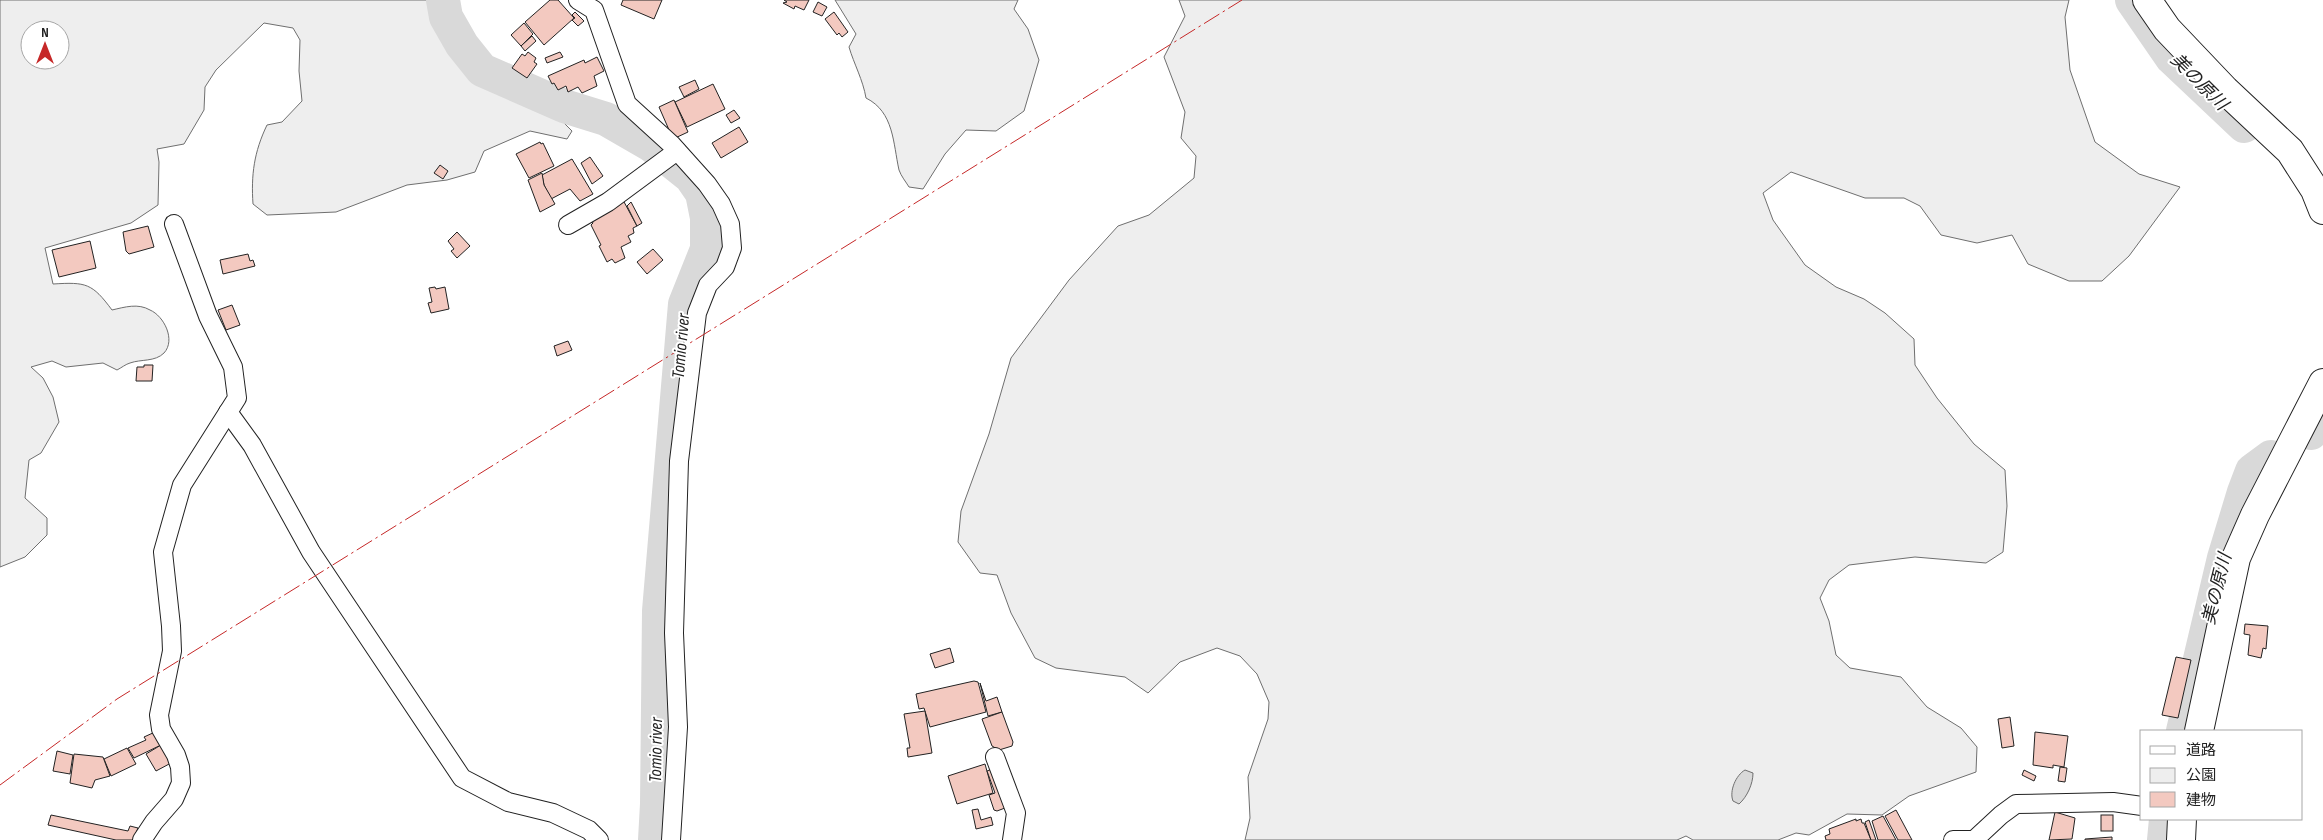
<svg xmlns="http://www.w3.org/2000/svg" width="2323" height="840" viewBox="0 0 2323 840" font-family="'Sofia Sans Condensed','Noto Sans JP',sans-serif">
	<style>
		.green { fill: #eee; stroke: #6f6f6f; fill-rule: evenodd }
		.water { fill: #d9d9d9; stroke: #6f6f6f }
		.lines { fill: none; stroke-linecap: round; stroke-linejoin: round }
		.river { stroke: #d9d9d9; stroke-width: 34 }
		.building { fill: #f3c9c0; stroke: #222 }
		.minor-casing { stroke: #222; stroke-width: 20 }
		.primary-casing { stroke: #222; stroke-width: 30 }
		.minor { stroke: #fff; stroke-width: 18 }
		.primary { stroke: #fff; stroke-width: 28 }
		.power { stroke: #c62828; stroke-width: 1; stroke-dasharray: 18 4 2.5 4; stroke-linecap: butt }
		.labels { text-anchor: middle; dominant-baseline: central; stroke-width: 4; stroke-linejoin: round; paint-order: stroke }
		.water-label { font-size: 18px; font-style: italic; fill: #222; stroke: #fff }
	</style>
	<rect width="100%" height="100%" fill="#fff"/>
	<g class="green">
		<path d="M0,0H433L457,58L487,89L538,105L558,117L572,131L567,139L530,131L484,151L475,172L447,180L407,185L336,212L267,215L253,204C251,175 254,152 267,125L282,122L302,101L299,71L300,40L293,28L264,23L216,70L205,87L204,110L184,144L157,149L159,162L158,205L131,223L45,248L53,284C86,282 92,283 112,310C125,307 138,303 150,310C164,316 176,340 164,353C155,362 141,359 130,363C126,364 121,368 117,370L103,363L66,367L52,361L31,367L43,378L53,397L59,422L41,453L29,460L25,498L47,518V535L25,557L0,567ZM30,30H60V60H30Z"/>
		<path d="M835,0H1018L1014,9L1028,29L1039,60L1024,111L996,131L966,130L945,154L923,189L909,187C906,182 901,176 899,170C893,143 894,112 866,98C863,80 854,64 849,47L856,34Z"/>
		<path d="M1179,0H2069L2065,17L2070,70L2095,142L2139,174L2180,187L2129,256L2102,281H2069L2028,264L2012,235L1977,243L1941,235L1920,206L1904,198H1865L1791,172L1763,193L1773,220L1805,265L1836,287L1864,299L1885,313L1914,339L1915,365L1937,398L1974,444L2005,470L2007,506L2003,552L1986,563L1915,557L1849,565L1829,580L1820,598L1829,621L1836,655L1850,668L1901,677L1927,707L1961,728L1977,747L1976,772L1909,796L1882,815L1847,814L1809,835L1796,833L1778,840H1693L1686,836L1677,840H1245L1250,818L1248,777L1268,719L1269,702L1257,674L1240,656L1217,648L1180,662L1148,693L1125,677L1056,668L1035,658L1011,613L997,575L980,573L958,542L961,511L989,434L1011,358L1069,280L1118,226L1149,215L1194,178L1196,156L1181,138L1185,112L1164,57L1185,16Z"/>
	</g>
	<path class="water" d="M1745,770L1753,773C1753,784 1747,797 1739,804L1733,801C1729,791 1736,775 1745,770Z"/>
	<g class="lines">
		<g class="river">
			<path d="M443,0L446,17L462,45L482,70L564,106L606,119L651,145L691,177L702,193L707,218V249L685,304L659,611L657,804L655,840"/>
			<path d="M2132,0L2172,58L2244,126"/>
			<path d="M2311,433L2323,420"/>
			<path d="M2183,731L2224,558L2244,492L2252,471L2271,457"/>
			<path d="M2164,840L2166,819"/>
		</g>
	</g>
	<g class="building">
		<path d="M550,0H558L574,18L544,45L525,22Z"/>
		<path d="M623,0H662L654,19L621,5Z"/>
		<path d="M784,0H809L804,10L795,6L794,9L783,3L787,2Z"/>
		<path d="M818,2L827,7L822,16L813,12Z"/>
		<path d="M575,12L584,21L578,26L572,20L575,18L572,15Z"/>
		<path d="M834,12L848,32L842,37L839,33L837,35L825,19Z"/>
		<path d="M524,23L533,34L521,46L511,35Z"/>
		<path d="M532,36L536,41L525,51L521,46Z"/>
		<path d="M528,52L536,58L534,62L537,64L527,78L512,68L522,54L525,56Z"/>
		<path d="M560,52L563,57L547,63L545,58Z"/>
		<path d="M597,57L604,71L594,76L597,86L582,93L578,87L568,92L566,86L558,90L554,83L552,84L548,76L584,60L585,63Z"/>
		<path d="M695,80L699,89L684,97L679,87Z"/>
		<path d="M713,84L725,109L687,127L675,102Z"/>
		<path d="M674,100L688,132L673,139L659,107Z"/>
		<path d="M734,110L740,118L731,123L726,115Z"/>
		<path d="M739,127L748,142L721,158L712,143Z"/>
		<path d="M540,142L541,144L543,143L554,166L529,178L516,154Z"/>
		<path d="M590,157L603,176L592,184L581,163Z"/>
		<path d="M572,159L593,194L580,201L570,189L551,199L544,185L542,175Z"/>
		<path d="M440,165L448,171L443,179L434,173Z"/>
		<path d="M542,173L544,185L555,204L540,212L528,180Z"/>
		<path d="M623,200L637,226L633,228L634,233L628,236L631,242L621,247L625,258L615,263L612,259L607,262L599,246L601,245L591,225L593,223L591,219Z"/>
		<path d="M631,202L642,223L637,226L627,206Z"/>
		<path d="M148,226L154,247L129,254L126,251L123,232Z"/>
		<path d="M457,232L470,246L457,258L451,251L454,249L448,241Z"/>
		<path d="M90,241L96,268L59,277L52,250Z"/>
		<path d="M653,249L663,260L647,274L637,262Z"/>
		<path d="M248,254L250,261L253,260L255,266L223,274L220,260Z"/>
		<path d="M435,287L436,289L445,287L449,309L431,313L428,303L432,302L429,288Z"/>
		<path d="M232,305L240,325L226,330L218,310Z"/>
		<path d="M568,341L572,350L557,356L554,346Z"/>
		<path d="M144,365H153L152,381H136L137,367H144Z"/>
		<path d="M2245,624L2268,626L2266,649L2263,648L2261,658L2248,655L2250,635L2244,634Z"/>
		<path d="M950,648L954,662L935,668L930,654Z"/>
		<path d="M2176,657L2191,660L2178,718L2162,715Z"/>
		<path d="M974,681L978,682L986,712L930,727L924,708L919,709L916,694Z"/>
		<path d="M980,683L986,701L997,697L1002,712L988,716Z"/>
		<path d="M925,711L932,753L908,757L907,748H910L904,714Z"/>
		<path d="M1002,712L1013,742L1012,746L999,750L992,746L982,719Z"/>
		<path d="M2010,717L2014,746L2002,748L1998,719Z"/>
		<path d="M155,732L161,745L134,758L128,748L146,740L144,737Z"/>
		<path d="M2035,732L2068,736L2064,767L2053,765V768L2033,765Z"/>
		<path d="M161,745L171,763L156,771L146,754Z"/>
		<path d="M127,748L136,764L111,776L104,759Z"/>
		<path d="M57,751L73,755L70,774L53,771Z"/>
		<path d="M74,754L103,757L110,776L95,780L92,788L70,783Z"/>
		<path d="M985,764L993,793L957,804L948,776Z"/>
		<path d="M2060,767L2067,768L2065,782L2058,781Z"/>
		<path d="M992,769L1005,808L997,811L994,810L989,795L995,793L987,771Z"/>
		<path d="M2024,770L2036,776L2034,781L2022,775Z"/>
		<path d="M978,809L981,820L991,817L993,825L976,829L972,810Z"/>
		<path d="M1896,810L1912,840H1898L1885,816Z"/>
		<path d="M2055,812L2075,818L2072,839L2049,840Z"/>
		<path d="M51,815L128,831L130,826L138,828L133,840H116L48,825Z"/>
		<rect x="2101" y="815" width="12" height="16"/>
		<path d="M1883,816L1896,840H1878L1872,821Z"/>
		<path d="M1856,819V821L1861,819L1862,823H1864L1871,840H1826L1825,836L1830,834L1829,829Z"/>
		<path d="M1869,820L1876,840H1871L1865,822Z"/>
		<path d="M2112,837V840H2085V839Z"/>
	</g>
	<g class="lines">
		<defs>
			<g id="minor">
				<path d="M578,0L594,10L627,104L672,145L707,184L721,204L730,224L732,248L725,267L708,285L697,313L679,461L674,633L678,727L671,840"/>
				<path d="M568,225L608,202L677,151"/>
				<path d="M228,412L252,445L311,552L462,778L508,802L553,813L589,830L599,840"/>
				<path d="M995,757L1016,813L1012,840"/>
				<path d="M142,840L154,822L174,799L181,783L180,767L176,755L161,729L159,715L172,651L171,626L163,552L182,485L237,398L233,367L208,316L174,224"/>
				<path d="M1953,840H1972"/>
				<path d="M1974,840L2001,815L2016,804L2113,802L2142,806"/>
			</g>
			<g id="primary">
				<path d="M2147,0L2167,29L2225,90L2290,151L2315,190L2323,210"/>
				<path d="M2199,731L2236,558L2255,515L2323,383"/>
				<path d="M2181,840L2182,819"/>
			</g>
		</defs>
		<use href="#minor" class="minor-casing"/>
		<use href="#primary" class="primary-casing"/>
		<use href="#minor" class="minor"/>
		<use href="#primary" class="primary"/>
		<path class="power" d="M0,785L117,699L1242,0"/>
	</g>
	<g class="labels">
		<g class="water-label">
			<text transform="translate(2199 82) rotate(45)">美の原川</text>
			<text transform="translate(681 346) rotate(-85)">Tomio river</text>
			<text transform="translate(2217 589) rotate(-76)">美の原川</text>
			<text transform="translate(656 750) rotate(-89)">Tomio river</text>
		</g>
	</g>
	<rect x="2140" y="730" width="162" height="90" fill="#ffffff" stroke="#a7a7a7"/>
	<rect x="2150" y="746" width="25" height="8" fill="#ffffff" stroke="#a7a7a7"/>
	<text x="2186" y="755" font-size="15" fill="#222222">道路</text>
	<rect x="2150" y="768" width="25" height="15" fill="#eeeeee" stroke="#a7a7a7"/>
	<text x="2186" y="780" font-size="15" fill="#222222">公園</text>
	<rect x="2150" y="792" width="25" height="15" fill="#f3c9c0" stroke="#a7a7a7"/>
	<text x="2186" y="805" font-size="15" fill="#222222">建物</text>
	<g transform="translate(45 45)"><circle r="24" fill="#ffffff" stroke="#a7a7a7"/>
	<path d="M0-4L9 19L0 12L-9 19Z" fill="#c62828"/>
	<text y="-8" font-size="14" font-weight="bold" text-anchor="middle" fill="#222222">N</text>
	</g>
</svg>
